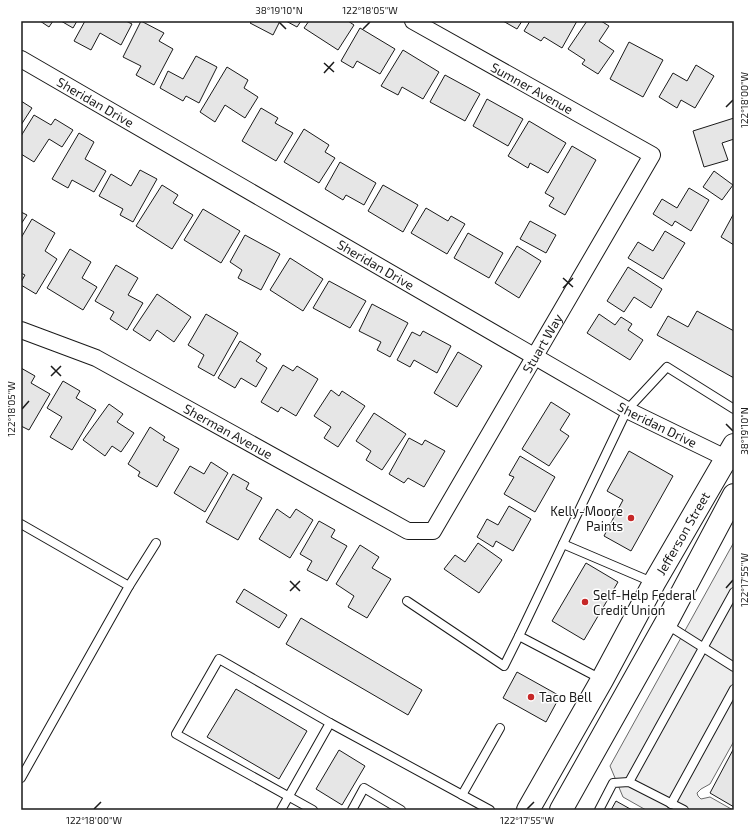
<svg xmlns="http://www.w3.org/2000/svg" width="755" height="831" viewBox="0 0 755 831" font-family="'Exo 2',sans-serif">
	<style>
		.parking { fill: #ededed; stroke: #6a6a6a }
		.building { fill: #e6e6e6; stroke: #1a1a1a }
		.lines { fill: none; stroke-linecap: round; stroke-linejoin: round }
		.lane-casing { stroke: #1a1a1a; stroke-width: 10 }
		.street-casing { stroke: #1a1a1a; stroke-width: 18 }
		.secondary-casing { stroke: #1a1a1a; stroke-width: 24 }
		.lane { stroke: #fff; stroke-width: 8 }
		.street { stroke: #fff; stroke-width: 16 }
		.secondary { stroke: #fff; stroke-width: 22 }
		.ticks { fill: none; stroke: #1a1a1a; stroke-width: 1.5 }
		.poi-dot { fill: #c62828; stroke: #fff; stroke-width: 1.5 }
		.labels { text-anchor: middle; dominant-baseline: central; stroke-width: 3; stroke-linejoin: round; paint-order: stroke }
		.street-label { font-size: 13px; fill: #1a1a1a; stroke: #fff }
		.poi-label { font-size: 13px; fill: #1a1a1a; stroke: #fff; text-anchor: start }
		.neatline { fill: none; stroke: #1a1a1a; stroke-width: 1.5 }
		.ticks-label { font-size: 10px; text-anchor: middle; fill: #1a1a1a }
	</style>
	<rect width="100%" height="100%" fill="#fff"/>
	<path class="parking" d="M734,542V741L710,784L701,789L697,793L698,796L701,799L710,797L733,810H646L623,797L610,766Z"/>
	<g class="building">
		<path d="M40,21H53L49,27Z"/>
		<path d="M61,21H77L73,28Z"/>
		<path d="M85,21H126L132,24L121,45L100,33L91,50L74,41Z"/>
		<path d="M141,21L164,33L159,41L173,49L154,85L136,75L141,66L123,57Z"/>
		<path d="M252,21H280L273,35L250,23Z"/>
		<path d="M286,21H301L297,27Z"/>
		<path d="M309,21H348L354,25L338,50L304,28Z"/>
		<path d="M503,21H522L517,29Z"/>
		<path d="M530,21H577L562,48L544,37L541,41L524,31Z"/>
		<path d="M587,21H601L609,26L599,41L614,51L598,74L582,64L585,60L568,49Z"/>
		<path d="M360,28L395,49L380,74L357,61L353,68L341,61Z"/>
		<path d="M629,42L663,60L643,97L610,79Z"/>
		<path d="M403,50L439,72L423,99L402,87L398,95L381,86Z"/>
		<path d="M196,56L217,67L199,103L186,96L183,101L160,88L168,71L183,79Z"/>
		<path d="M696,65L714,76L695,108L681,100L677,108L659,97L673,73L687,81Z"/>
		<path d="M227,67L248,80L244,88L258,97L245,118L225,105L215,122L200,112Z"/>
		<path d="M445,75L480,94L465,121L430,102Z"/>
		<path d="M487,99L523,119L508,146L473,126Z"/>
		<path d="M21,101L32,108L21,125Z"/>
		<path d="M261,108L278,118L275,123L293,133L276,161L242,141Z"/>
		<path d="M34,115L51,125L55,119L73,130L62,147L49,139L34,162L21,154V136Z"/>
		<path d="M734,118V139L722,143L728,160L704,167L693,131Z"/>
		<path d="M529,121L566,143L548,173L530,163L528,168L508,156Z"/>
		<path d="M304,129L329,145L325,152L335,158L319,183L284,162Z"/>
		<path d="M79,133L94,142L85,159L106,171L94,192L72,180L68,188L52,179Z"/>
		<path d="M572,146L596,160L565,215L549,206L554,198L545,193Z"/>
		<path d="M340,162L376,183L364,205L346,195L343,200L325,189Z"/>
		<path d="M140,170L157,179L133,222L120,215L123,209L99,196L111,174L131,186Z"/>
		<path d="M714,171L733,185L722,200L703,187Z"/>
		<path d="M162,185L178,195L173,203L193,215L172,249L136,226Z"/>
		<path d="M383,185L418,205L403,232L368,211Z"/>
		<path d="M689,188L709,200L691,231L675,221L672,226L653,214L662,199L677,208Z"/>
		<path d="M426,208L448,221L451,216L465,224L447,254L411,233Z"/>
		<path d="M203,209L240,231L221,263L184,240Z"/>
		<path d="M21,212L27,215L21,224Z"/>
		<path d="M734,213V245L721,237Z"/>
		<path d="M32,219L55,233L45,251L57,259L36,294L21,285V282L25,275L21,273V238Z"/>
		<path d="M530,221L556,235L546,253L520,239Z"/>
		<path d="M665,231L685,243L663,279L628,258L638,242L653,251Z"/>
		<path d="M468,233L503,253L489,278L454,258Z"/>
		<path d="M245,235L280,254L261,290L238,278L242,270L230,262Z"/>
		<path d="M517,246L541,261L519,298L495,283Z"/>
		<path d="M70,249L91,262L82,278L97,287L83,310L47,288Z"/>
		<path d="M290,258L323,279L303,311L270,290Z"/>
		<path d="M116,265L138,278L128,295L143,303L127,330L110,319L114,312L95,301Z"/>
		<path d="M628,267L662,289L651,308L634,297L624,312L607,301Z"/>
		<path d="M329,281L366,301L350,328L313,308Z"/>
		<path d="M157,294L191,317L174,342L157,330L150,341L133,330Z"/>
		<path d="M372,304L408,323L390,357L377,350L381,342L359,331Z"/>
		<path d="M697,311L734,331V378L657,335L668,316L688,327Z"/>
		<path d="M206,314L238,333L214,376L198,367L204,355L188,345Z"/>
		<path d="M599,314L615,325L621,317L632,324L628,330L643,340L630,360L587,333Z"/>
		<path d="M423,331L451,346L437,373L414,360L410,367L397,360L412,332L420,336Z"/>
		<path d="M240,341L261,354L256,361L267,368L256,387L241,378L235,388L218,378Z"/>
		<path d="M458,352L482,366L457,407L434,393Z"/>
		<path d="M283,365L293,371L297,366L318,379L296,416L281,407L278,412L261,402Z"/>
		<path d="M21,368L35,376L31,383L50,394L29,430L21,426Z"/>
		<path d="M63,381L80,391L76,398L96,410L72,450L50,437L62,417L47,408Z"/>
		<path d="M331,390L339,396L342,391L365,406L338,447L324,438L331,427L314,416Z"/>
		<path d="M551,402L570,414L560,430L569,436L549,466L522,449Z"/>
		<path d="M109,404L123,414L117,422L134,433L121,452L112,446L105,456L83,440Z"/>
		<path d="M374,413L406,434L382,470L366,460L371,451L356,441Z"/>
		<path d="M150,427L165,437L163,440L179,449L157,487L138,476L140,472L128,464Z"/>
		<path d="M409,438L422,445L425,440L445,451L424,487L408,478L404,483L389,474Z"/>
		<path d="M629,451L673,476L631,551L604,536L623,500L607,491Z"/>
		<path d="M520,456L555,477L535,512L504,494L514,477L509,475Z"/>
		<path d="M211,462L228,473L205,512L174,493L190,466L204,474Z"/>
		<path d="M233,474L249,483L246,489L262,498L238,540L206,522Z"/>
		<path d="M509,506L531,519L513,551L496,541L493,547L477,537L487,519L498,525Z"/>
		<path d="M277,509L290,518L296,509L313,520L290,558L259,539Z"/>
		<path d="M319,521L335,530L331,537L347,546L327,581L307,570L312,561L300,554Z"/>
		<path d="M478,543L502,560L479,593L444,569L455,555L465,562Z"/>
		<path d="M360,545L379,557L372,568L391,579L367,618L348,607L354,596L336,584Z"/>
		<path d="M586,563L618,582L584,640L552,621Z"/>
		<path d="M244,589L287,615L279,628L236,602Z"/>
		<path d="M301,618L422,690L408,715L286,644Z"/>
		<path d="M517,672L560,696L546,722L503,698Z"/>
		<path d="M236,689L307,731L279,779L207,737Z"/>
		<path d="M734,748V807L710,793Z"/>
		<path d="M339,750L365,766L342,805L316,789Z"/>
		<path d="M616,801L632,810H611Z"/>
	</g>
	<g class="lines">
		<defs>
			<g id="lane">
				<path d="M21,524L129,586L21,778"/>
				<path d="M563,544L652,582"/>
				<path d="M129,586L156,543"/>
				<path d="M407,601L504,666L519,636"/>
				<path d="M666,624L734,667"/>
				<path d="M601,679L519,636L627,410L667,367L734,409"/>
				<path d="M629,782L734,592"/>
				<path d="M462,795L500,728"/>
				<path d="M671,804L734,689"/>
				<path d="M281,810L330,723L490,810"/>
				<path d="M313,810L176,734L219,659L330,723"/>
				<path d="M352,810L364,788L401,810"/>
				<path d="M599,810L613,783L629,782L684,810"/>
			</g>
			<g id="street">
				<path id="s1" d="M21,59L627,410L734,462"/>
				<path id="s2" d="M21,330L96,358L408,531H433L652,155L413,21"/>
			</g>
			<g id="secondary">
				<path id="s3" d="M528,810L602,680L654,583L734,445"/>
				<path d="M561,810L666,623L734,495"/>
			</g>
		</defs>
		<use href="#lane" class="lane-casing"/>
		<use href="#street" class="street-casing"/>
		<use href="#secondary" class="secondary-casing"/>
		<use href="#lane" class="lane"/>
		<use href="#street" class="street"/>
		<use href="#secondary" class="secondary"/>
	</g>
	<path class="ticks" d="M279,22L286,29M363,29L370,22M324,63L334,72M324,73L334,62M726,107L733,100M563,278L573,287M563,288L573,278M51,366L61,376M51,376L61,366M22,409L29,401M726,424L733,431M290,581L300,591M726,588L733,580M290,591L300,581M94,809L101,802M527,809L534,802"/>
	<g class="poi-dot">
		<circle cx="631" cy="518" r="4"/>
		<circle cx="585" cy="602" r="4"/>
		<circle cx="531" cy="697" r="4"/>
	</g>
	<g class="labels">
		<g class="street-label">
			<text transform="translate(532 88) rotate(29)">Sumner Avenue</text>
			<text stroke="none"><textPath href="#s1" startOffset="86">Sheridan Drive</textPath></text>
			<text stroke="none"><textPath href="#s1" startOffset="410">Sheridan Drive</textPath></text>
			<text stroke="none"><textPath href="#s2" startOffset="679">Stuart Way</textPath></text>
			<text stroke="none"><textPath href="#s1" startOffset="734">Sheridan Drive</textPath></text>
			<text stroke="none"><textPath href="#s2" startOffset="231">Sherman Avenue</textPath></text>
			<text stroke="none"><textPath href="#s3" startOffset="317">Jefferson Street</textPath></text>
		</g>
		<g class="poi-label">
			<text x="623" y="511" text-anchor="end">Kelly-Moore<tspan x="623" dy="15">Paints</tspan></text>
			<text x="593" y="595">Self-Help Federal<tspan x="593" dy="15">Credit Union</tspan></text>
			<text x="539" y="697">Taco Bell</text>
		</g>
	</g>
	<rect width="755" height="831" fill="none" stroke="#ffffff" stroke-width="44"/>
	<rect x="22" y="22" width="711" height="787" class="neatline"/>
	<g class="ticks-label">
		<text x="279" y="14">38°19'10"N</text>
		<text x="370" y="14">122°18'05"W</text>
		<text transform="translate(744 100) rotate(-90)" y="4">122°18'00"W</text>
		<text transform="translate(11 409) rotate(-90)" y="4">122°18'05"W</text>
		<text transform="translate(744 431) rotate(-90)" y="4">38°19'10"N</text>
		<text transform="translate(744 580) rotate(-90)" y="4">122°17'55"W</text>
		<text x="94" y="824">122°18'00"W</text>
		<text x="527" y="824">122°17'55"W</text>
	</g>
</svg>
